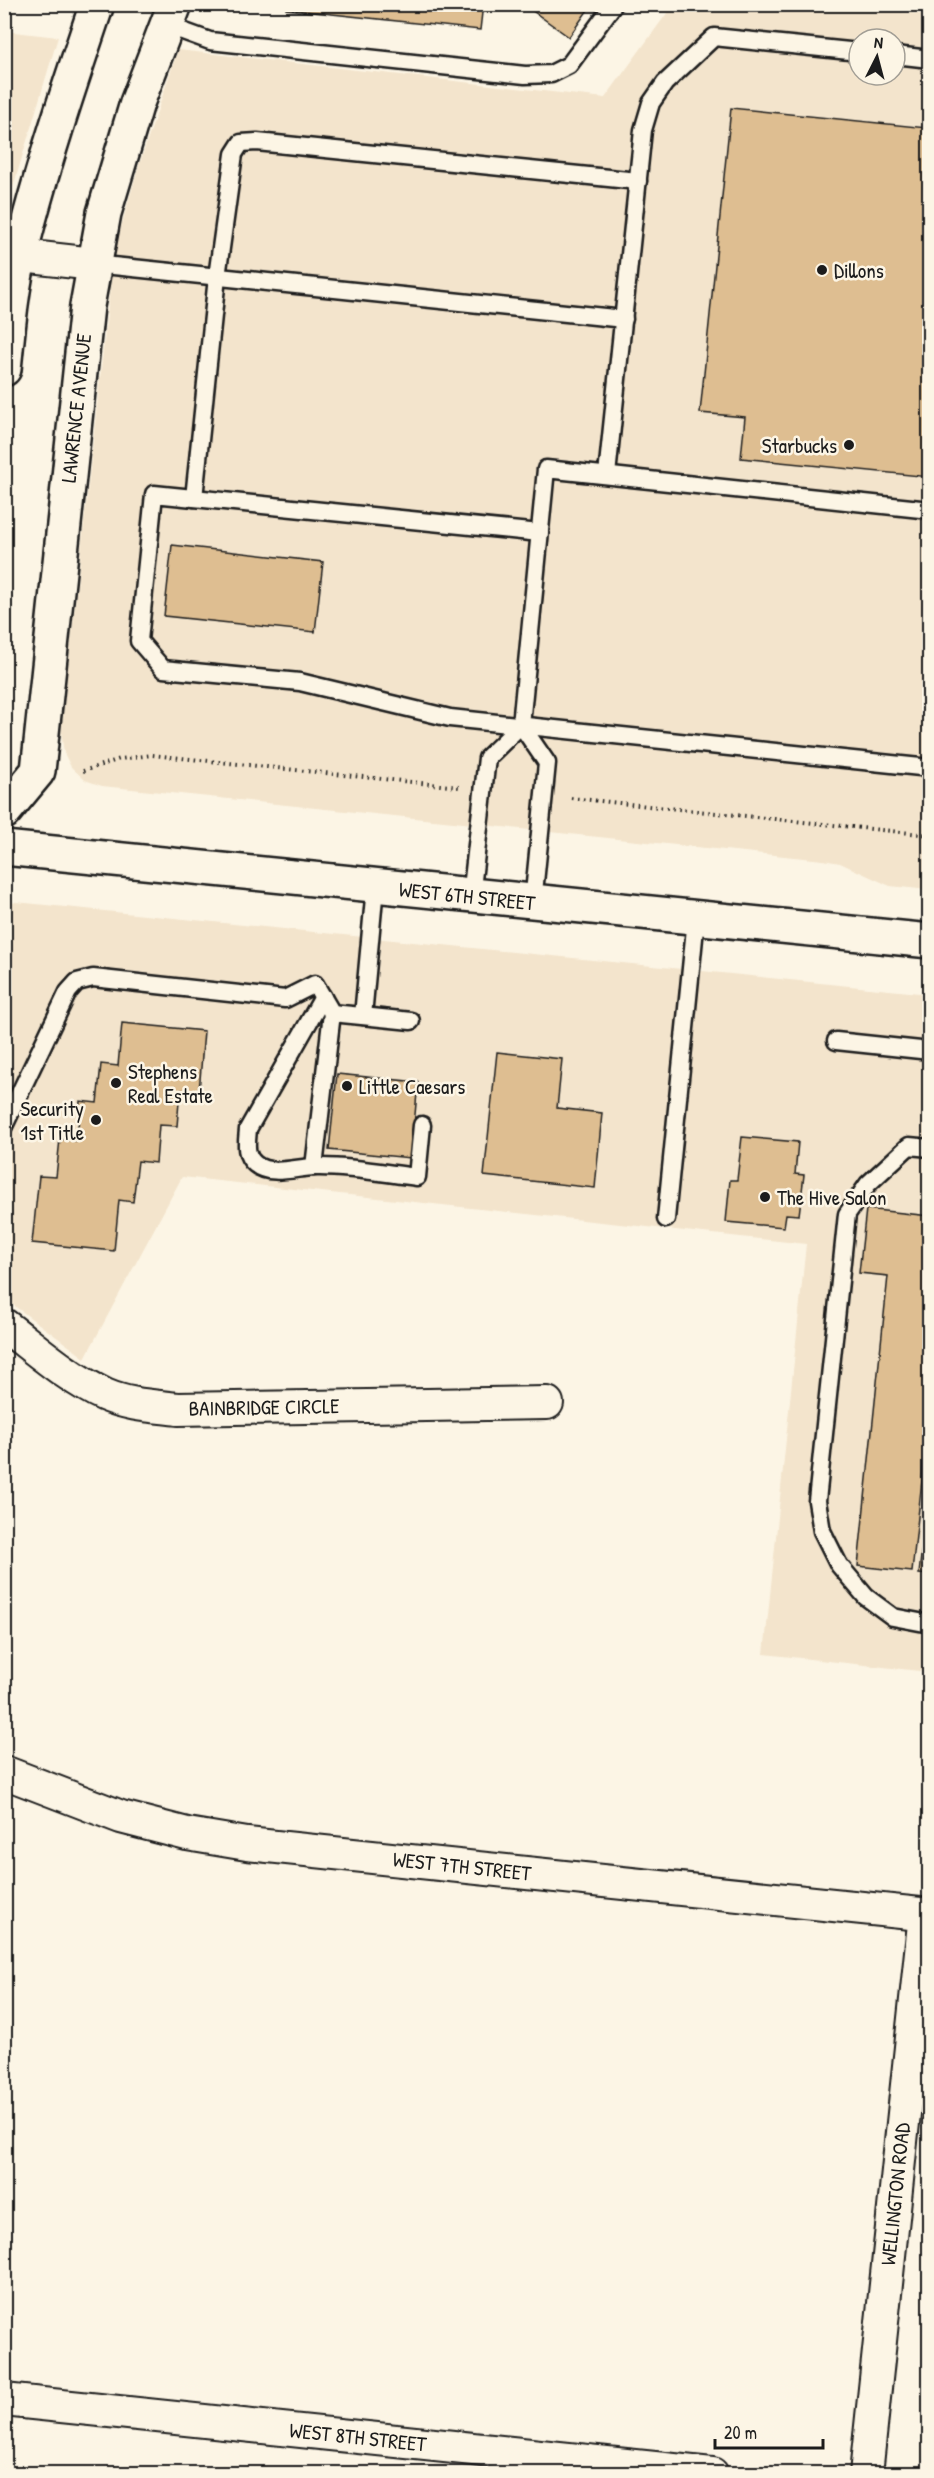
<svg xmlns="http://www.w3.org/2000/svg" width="934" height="2478" viewBox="0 0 934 2478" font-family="'Patrick Hand',sans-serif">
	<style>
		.built { fill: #f3e4cc; fill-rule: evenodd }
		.building { fill: #debe91; stroke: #1c1c1c; stroke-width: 1.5 }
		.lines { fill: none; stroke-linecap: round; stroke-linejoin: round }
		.lane-casing { stroke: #1c1c1c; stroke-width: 21 }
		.street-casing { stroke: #1c1c1c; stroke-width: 36 }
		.secondary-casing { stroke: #1c1c1c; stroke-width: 38 }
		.primary-casing { stroke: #1c1c1c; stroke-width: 38 }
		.path { stroke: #1c1c1c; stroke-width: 4; stroke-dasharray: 1.5 4.5; stroke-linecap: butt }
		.lane { stroke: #fcf5e5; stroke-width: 16 }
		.street { stroke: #fcf5e5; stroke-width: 32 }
		.secondary { stroke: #fcf5e5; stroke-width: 33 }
		.primary { stroke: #fcf5e5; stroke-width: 33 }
		.poi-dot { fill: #1c1c1c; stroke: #fcf5e5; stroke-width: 2 }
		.labels { text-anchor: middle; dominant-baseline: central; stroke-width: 5; stroke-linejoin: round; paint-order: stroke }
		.poi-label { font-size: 21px; fill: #1c1c1c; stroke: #fcf5e5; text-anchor: start }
		.street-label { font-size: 21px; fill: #1c1c1c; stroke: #fcf5e5 }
	</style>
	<rect width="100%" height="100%" fill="#fcf5e5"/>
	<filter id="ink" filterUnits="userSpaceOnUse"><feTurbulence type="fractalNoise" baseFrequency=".0167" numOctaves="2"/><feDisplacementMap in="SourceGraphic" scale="12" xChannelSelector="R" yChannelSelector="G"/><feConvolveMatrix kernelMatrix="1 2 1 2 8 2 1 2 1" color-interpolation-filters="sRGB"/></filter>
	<g filter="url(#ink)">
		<g class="built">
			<path d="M827,4L929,15V890L890,886L840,863L823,860L102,786L85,780L71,767L64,753L61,731L114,251L139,165L178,50L605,98L673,5ZM859,39H895V75H859Z"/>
			<path d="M5,31L58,37L5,214L4,31Z"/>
			<path d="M16,902L929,994V1672L764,1654L806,1244L182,1177L85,1358L5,1299L4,905Z"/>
		</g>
		<g class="building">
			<path d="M286,4H483L480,30L286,9Z"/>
			<path d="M523,4H592L569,37Z"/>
			<path d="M930,101V477L741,458L745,417L700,413L731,108L927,128Z"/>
			<path d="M172,545L323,562L315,632L164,616Z"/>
			<path d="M122,1023L204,1031L199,1092L180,1090L177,1126L159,1125L156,1163L138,1161L133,1202L119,1200L114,1251L32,1243L39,1176L56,1177L60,1139L77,1141L80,1101L97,1103L101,1064L118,1066Z"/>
			<path d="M497,1052L562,1059L557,1108L602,1113L595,1188L484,1176Z"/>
			<path d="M337,1074L418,1082L411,1158L329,1150Z"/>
			<path d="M742,1137L798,1142L795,1174L804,1175L799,1215L786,1214L784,1227L726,1222L730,1180H737Z"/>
			<path d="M866,1209L930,1216V1407L912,1572L858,1566L888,1276L859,1273Z"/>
			<path d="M925,1520H930V1575L919,1574Z"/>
		</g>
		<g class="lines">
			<defs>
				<g id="lane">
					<path d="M166,25L210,41L525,75L551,74L569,65L614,4"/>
					<path d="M895,55L930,59"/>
					<path d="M94,264L624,319"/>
					<path d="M607,475L643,130L651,103L665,83L714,37L859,52"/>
					<path d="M194,498L217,277L234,154L241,143L257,142L638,181"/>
					<path d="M540,533L154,494L139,641L163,669L300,682L450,718L930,768"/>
					<path d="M471,897L487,758L521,725"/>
					<path d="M533,903L547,763L521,725L546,469L930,510"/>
					<path d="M323,997L248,1129C247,1142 244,1155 255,1164C271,1177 297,1167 315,1167C348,1166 384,1173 417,1177L422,1125"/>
					<path d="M363,1016L375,887"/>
					<path d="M836,1041L930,1051"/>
					<path d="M4,1126L68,992L77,982L93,978L285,999L315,984L332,1013L411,1021"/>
					<path d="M930,1148L909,1146L868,1184L847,1214L817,1501L822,1531L839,1565L866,1597L893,1617L930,1624"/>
					<path d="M314,1167L332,1013"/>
					<path d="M666,1219L696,918"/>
				</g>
				<g id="street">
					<path d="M4,254L94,264"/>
					<path d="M4,1325C36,1349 68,1378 105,1395C128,1405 154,1406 178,1409L547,1403"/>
					<path d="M4,1772L121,1817L187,1834L247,1844L930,1915"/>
					<path d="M4,2400L712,2474"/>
					<path d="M866,2474L925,1914"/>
				</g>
				<g id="secondary">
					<path d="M4,369C8,331 11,292 20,255C41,170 69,87 97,4"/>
					<path d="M4,812L38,771L87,306L104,213L137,103L175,4"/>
				</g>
				<path id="primary" d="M4,848L930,941"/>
			</defs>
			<use href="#lane" class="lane-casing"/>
			<use href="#street" class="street-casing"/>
			<use href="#secondary" class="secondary-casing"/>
			<use href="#primary" class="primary-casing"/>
			<g class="path">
				<path d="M83,771L120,759L152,755L459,787"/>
				<path d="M571,798L930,835"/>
			</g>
			<use href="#lane" class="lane"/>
			<use href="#street" class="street"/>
			<use href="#secondary" class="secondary"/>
			<use href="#primary" class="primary"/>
		</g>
	</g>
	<g class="poi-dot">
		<circle cx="822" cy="270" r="6"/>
		<circle cx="849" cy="445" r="6"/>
		<circle cx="116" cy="1083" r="6"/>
		<circle cx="347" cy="1086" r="6"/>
		<circle cx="96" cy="1120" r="6"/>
		<circle cx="765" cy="1197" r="6"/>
	</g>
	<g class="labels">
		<g class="poi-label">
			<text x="834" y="270">Dillons</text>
			<text x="837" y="445" text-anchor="end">Starbucks</text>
			<text x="128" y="1071">Stephens<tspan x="128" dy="24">Real Estate</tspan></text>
			<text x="359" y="1086">Little Caesars</text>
			<text x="84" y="1108" text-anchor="end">Security<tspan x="84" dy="24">1st Title</tspan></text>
			<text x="777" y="1197">The Hive Salon</text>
		</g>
		<g class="street-label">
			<text transform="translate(76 408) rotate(-84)">LAWRENCE AVENUE</text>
			<text transform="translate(467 896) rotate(6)">WEST 6TH STREET</text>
			<text transform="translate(264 1407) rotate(-1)">BAINBRIDGE CIRCLE</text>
			<text transform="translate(462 1866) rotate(6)">WEST 7TH STREET</text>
			<text transform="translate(895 2194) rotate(-84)">WELLINGTON ROAD</text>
			<text transform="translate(358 2437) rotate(6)">WEST 8TH STREET</text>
		</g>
	</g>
	<rect width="934" height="2478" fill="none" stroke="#fcf5e5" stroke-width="24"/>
	<rect x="12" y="12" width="910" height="2454" fill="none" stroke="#1c1c1c" stroke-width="2" filter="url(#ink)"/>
	<g transform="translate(877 57) rotate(6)"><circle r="28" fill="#fcf5e5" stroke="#a29e95" stroke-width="1.5"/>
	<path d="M0-4.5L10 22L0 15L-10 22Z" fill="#1c1c1c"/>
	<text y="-9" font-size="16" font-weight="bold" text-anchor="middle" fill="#1c1c1c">N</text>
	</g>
	<path d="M715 2439v9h108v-9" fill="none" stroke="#1c1c1c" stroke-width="3"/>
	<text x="724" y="2439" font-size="18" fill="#1c1c1c" stroke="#fcf5e5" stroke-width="4.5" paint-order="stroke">20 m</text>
</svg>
